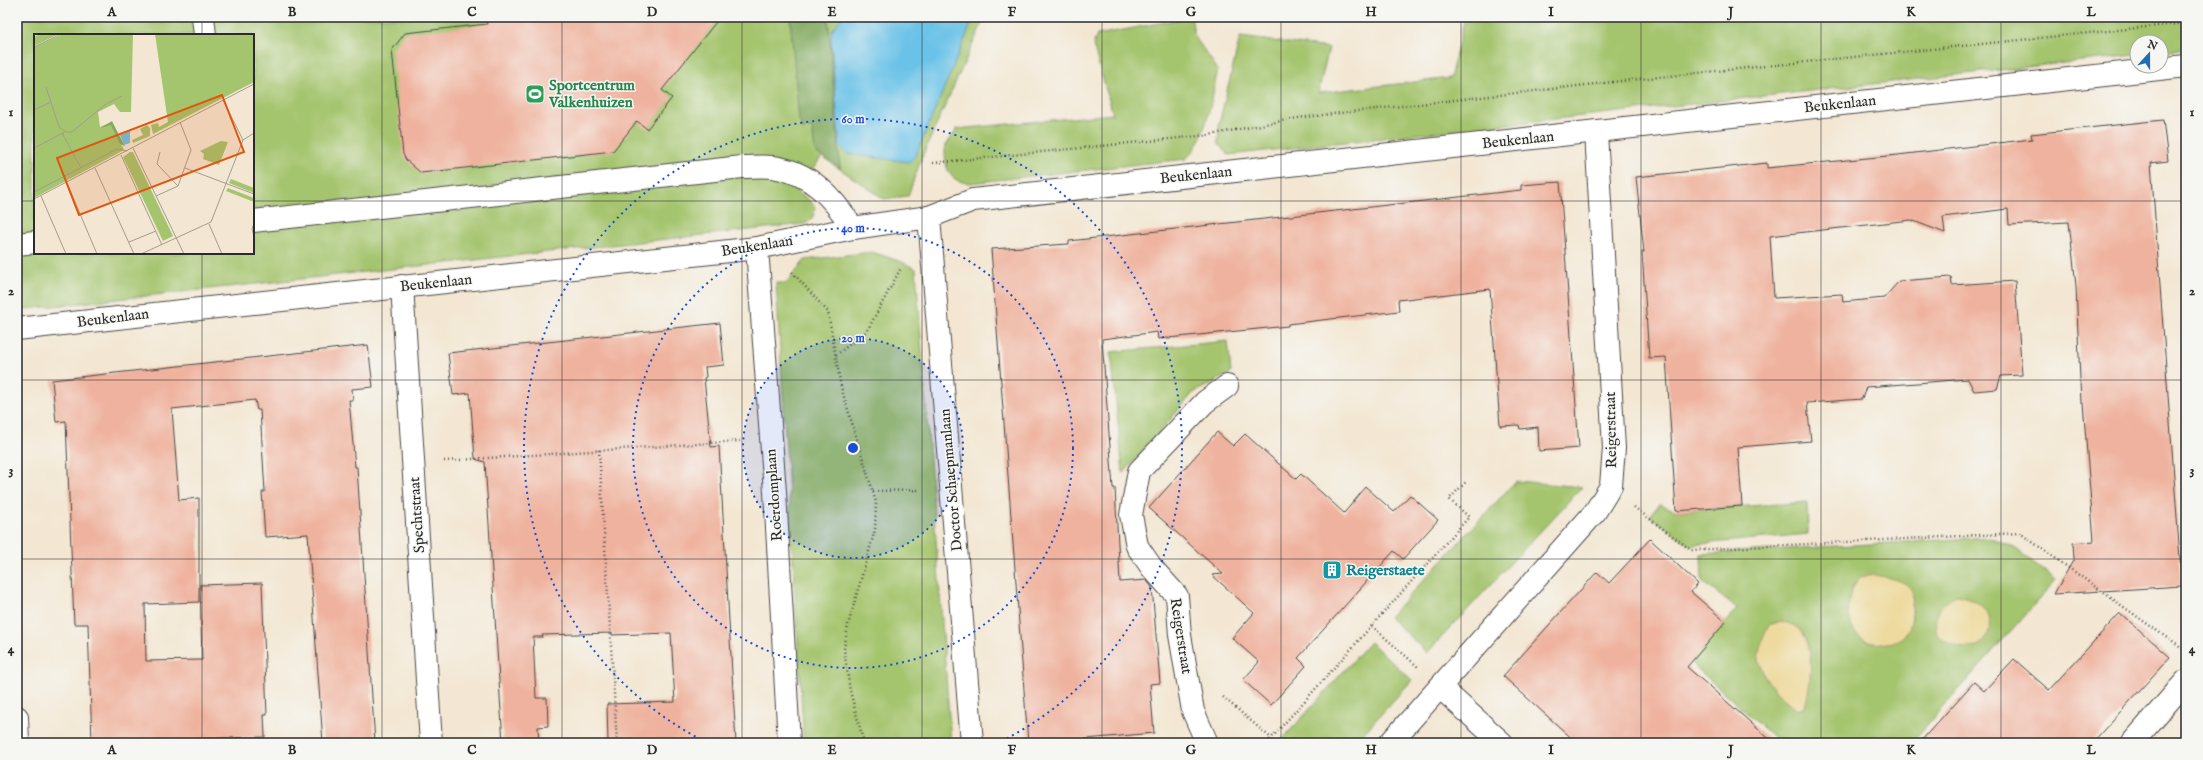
<svg xmlns="http://www.w3.org/2000/svg" width="2203" height="760" viewBox="0 0 2203 760" font-family="'IM FELL English',serif">
	<style>
		.green { fill: #a4c46d; stroke: #68784c; fill-rule: evenodd }
		.forest { fill: #83aa60; stroke: #576a46 }
		.sand { fill: #eeda9e; stroke: #8c8264 }
		.water { fill: #6bc2e8; stroke: #4b768a }
		.building { fill: #efb29e }
		.lines { fill: none; stroke-linecap: round; stroke-linejoin: round }
		.minor-casing { stroke: #494744; stroke-width: 24 }
		.path { stroke: #494744; stroke-width: 2.5; stroke-dasharray: 1 3; stroke-linecap: butt }
		.minor { stroke: #fff; stroke-width: 22 }
		.grid { fill: none; stroke: #2b2b2b; stroke-width: 1; stroke-opacity: 0.55 }
		.ring { fill: none; stroke: #1d4ed8; stroke-width: 2; stroke-dasharray: 2 4 }
		.labels { text-anchor: middle; dominant-baseline: central; stroke-width: 3; stroke-linejoin: round; paint-order: stroke }
		.leisure-label { font-size: 15px; font-weight: bold; fill: #27864d; stroke: #f6f6f2; text-anchor: start }
		.street-label { font-size: 15px; fill: #2b2b2b; stroke: #f6f6f2 }
		.culture-label { font-size: 15px; font-weight: bold; fill: #0d838f; stroke: #f6f6f2; text-anchor: start }
		.inset-road { fill: none; stroke: #a39c90; stroke-width: 1 }
		.view { fill: #df570e; fill-opacity: 0.15; stroke: #df570e; stroke-width: 2 }
		.inset-edge { fill: none; stroke: #2b2b2b; stroke-width: 2 }
		.centre { fill: #1d4ed8; stroke: #f6f6f2; stroke-width: 2 }
		.ring-label { font-size: 12px; text-anchor: middle; font-weight: bold; fill: #1d4ed8; stroke: #f6f6f2; stroke-width: 3; stroke-linejoin: round; paint-order: stroke }
		.neatline { fill: none; stroke: #2b2b2b; stroke-width: 1.5 }
		.grid-label { font-size: 13px; text-anchor: middle; font-weight: bold; fill: #2b2b2b }
	</style>
	<rect width="100%" height="100%" fill="#f6f6f2"/>
	<filter id="ink" filterUnits="userSpaceOnUse"><feTurbulence type="fractalNoise" baseFrequency=".025" numOctaves="2"/><feDisplacementMap in="SourceGraphic" scale="8" xChannelSelector="R" yChannelSelector="G"/><feConvolveMatrix kernelMatrix="1 2 1 2 8 2 1 2 1" color-interpolation-filters="sRGB"/></filter>
	<filter id="wash" filterUnits="userSpaceOnUse"><feTurbulence type="fractalNoise" baseFrequency=".012" numOctaves="4" result="noise"/><feDisplacementMap in="SourceGraphic" scale="16" xChannelSelector="R" yChannelSelector="G"/><feGaussianBlur stdDeviation="0.9" result="paint"/><feColorMatrix in="noise" values="0 0 0 0 0 0 0 0 0 0 0 0 0 0 0 0 0 1.4 0 .05"/><feComposite in="paint" operator="in"/></filter>
	<g filter="url(#wash)">
		<rect width="100%" height="100%" fill="#f3e7d3"/>
		<g class="green">
			<path d="M17,17H808L825,152L797,192L809,200L815,207C814,216 813,221 804,224L17,310ZM35,35H253V253H35Z"/>
			<path d="M828,17H985L922,157L908,196L884,199L840,169Z"/>
			<path d="M1191,17L1195,37L1218,70C1211,98 1208,138 1186,159L970,183C947,182 945,167 945,147L957,129L1113,114L1093,45L1097,35Z"/>
			<path d="M1465,17H2186V49L2161,52V42H2137V55L1228,155L1218,143L1219,124L1240,37L1329,48L1318,93L1450,78Z"/>
			<path d="M872,252L902,262L916,269L951,743H804L776,283H786L805,260Z"/>
			<path d="M1228,341L1231,373L1193,393L1123,474L1111,352Z"/>
			<path d="M1516,481L1582,487L1427,653L1389,617Z"/>
			<path d="M1807,502L1808,534L1690,545L1650,516L1659,504L1677,511Z"/>
			<path d="M1990,537L2016,549L2056,580L1911,743H1780L1690,662L1737,609L1702,581L1701,554ZM1853,585L1912,592V619L1906,634L1848,613Z"/>
			<path d="M1370,642L1412,680L1355,743H1279Z"/>
		</g>
		<path class="forest" d="M790,17H828L840,169L815,152L812,128L802,129L799,120Z"/>
		<g class="sand">
			<path d="M1874,575C1885,577 1907,579 1912,591C1914,595 1912,602 1912,607C1912,616 1912,626 1906,633C1897,646 1872,646 1861,638C1854,634 1852,627 1850,620C1846,606 1850,588 1860,577Z"/>
			<path d="M1956,595C2013,601 1991,678 1937,635C1933,614 1937,605 1956,595Z"/>
			<path d="M1781,621C1786,623 1792,624 1796,627C1818,641 1810,686 1805,707L1798,710C1782,701 1762,679 1759,660C1757,649 1765,634 1769,625Z"/>
		</g>
		<path class="water" d="M842,17H974L916,155L909,162L848,154L840,147L831,39L832,30Z"/>
		<g id="blocks">
			<g class="building">
				<path d="M486,17H720L662,90L672,98L647,129L637,121L613,151L421,173L406,160L403,154L392,50L405,33L487,24Z"/>
				<path d="M2163,120L2168,161L2151,163L2182,586L2054,594L2074,559L2073,543L2094,541L2083,403H2081L2076,286L2069,222L2009,225L2008,209L1943,217L1945,233L1911,220L1770,236L1774,298L1842,294L1843,302L1884,298L1899,281L1951,277L1952,285L2015,281L2022,375L2001,376L1997,389L1974,391L1968,379L1866,387L1862,399L1807,403L1811,441L1738,447L1742,506L1676,511L1666,357L1649,358L1642,252H1644L1636,177L1767,163V168L1898,155L2032,139L2031,134Z"/>
				<path d="M1560,182L1579,448L1539,451L1538,427L1520,429L1519,425L1500,426L1490,289L1398,300L1399,311L1288,324V326L1158,339L1157,332L1102,339L1113,488H1115L1120,582L1146,580L1152,587L1160,683L1150,684L1154,733L1086,739V742L1028,743L991,249L1069,244V241L1521,190V185Z"/>
				<path d="M720,323L724,365L705,367L706,377L704,378L711,447L719,446L736,743H608L607,704L675,702L671,633L612,635V633L542,635L543,637H533L536,698H547L548,726L538,727L539,743H503L485,462L475,459L470,393L453,395L448,353Z"/>
				<path d="M368,345L373,387L352,389L353,400H349L355,467H357L375,743H323L308,534L265,537L262,492H265L260,410H257L255,400L172,409L179,500L199,498V602L145,604L146,661L202,660L200,585L262,583L267,715H264L265,737L189,739V743H92L88,624H74L66,421L56,422L52,380Z"/>
				<path d="M1217,432L1233,446L1245,434L1296,479L1301,474L1344,513L1366,487L1394,512L1410,495L1438,520L1403,559L1394,551L1298,658L1306,666L1271,705L1243,680L1259,662L1232,638L1254,613L1212,575L1223,574L1149,508Z"/>
				<path d="M1650,539L1698,584L1691,592L1726,622L1687,667L1774,743H1577L1503,676L1597,572L1609,583Z"/>
				<path d="M2120,613L2170,657L2092,743H1919L1974,682L1984,691L2014,659L2049,690Z"/>
			</g>
		</g>
	</g>
	<g filter="url(#ink)">
		<use href="#blocks" fill-opacity="0" stroke="#494744" stroke-width="1"/>
		<g class="lines">
			<defs>
				<g id="minor">
					<path d="M203,17L205,35"/>
					<path d="M929,217L972,743"/>
					<path d="M253,221L742,167C752,167 763,166 773,167C811,172 833,198 853,228"/>
					<path d="M17,244L35,242"/>
					<path d="M757,248L775,492L789,743"/>
					<path d="M402,286L431,743"/>
					<path d="M17,329L757,248L853,228L929,217L973,200L2186,66"/>
					<path d="M1440,687L1502,743"/>
					<path d="M17,717L18,743"/>
					<path d="M1207,743L1193,711L1180,635L1177,596L1152,568L1137,546L1131,515L1139,471L1205,402L1227,386"/>
					<path d="M1390,743L1595,512L1611,486L1614,448L1596,132"/>
					<path d="M2132,743L2186,681"/>
				</g>
			</defs>
			<use href="#minor" class="minor-casing"/>
			<g class="path">
				<path d="M933,163L1209,135L1297,118L1639,79L2186,23"/>
				<path d="M792,272L828,312L841,387L876,502L875,530L848,625L844,649L850,691L864,743"/>
				<path d="M836,355L867,331L901,268"/>
				<path d="M599,450L617,743"/>
				<path d="M444,461L740,441"/>
				<path d="M873,491L920,490"/>
				<path d="M1634,507L1691,550L2020,533L2184,650"/>
				<path d="M1372,626L1418,667"/>
				<path d="M1223,697L1271,738"/>
				<path d="M1267,743L1469,517L1449,499L1466,482"/>
			</g>
			<use href="#minor" class="minor"/>
		</g>
	</g>
	<path class="grid" d="M202,17V35M382,17V743M562,17V743M742,17V743M922,17V743M1102,17V743M1281,17V743M1461,17V743M1641,17V743M1821,17V743M2001,17V743M17,201H35M253,201H2186M202,253V743M17,380H2186M17,559H2186"/>
	<circle cx="853" cy="448" r="110" fill="#1d4ed8" fill-opacity=".12"/>
	<g class="ring">
		<circle cx="853" cy="448" r="110"/>
		<circle cx="853" cy="448" r="220"/>
		<path d="M706 742A329 329 0 1 1 1000 742"/>
	</g>
	<defs>
		<symbol id="stadium-square" viewBox="-11 -11 22 22"><rect x="-9" y="-9" width="18" height="18" rx="4" fill="#2e9e5b" stroke="#f6f6f2"/><path d="M0-5a6.5 5 0 1 0 0 10a6.5 5 0 1 0 0-10ZM-3.5-1.8h7v3.6h-7Z" fill="#fff"/></symbol>
		<symbol id="building-square" viewBox="-11 -11 22 22"><rect x="-9" y="-9" width="18" height="18" rx="4" fill="#0f9aa8" stroke="#f6f6f2"/><path d="M-4-6H4V6H1V3H-1V6H-4ZM-2.5-4.3h1.7v1.8h-1.7ZM.8-4.3h1.7v1.8H.8ZM-2.5-1h1.7V.8h-1.7ZM.8-1h1.7V.8H.8Z" fill="#fff"/></symbol>
	</defs>
	<g fill-rule="evenodd">
		<use href="#stadium-square" x="524" y="83" width="22" height="22"/>
		<use href="#building-square" x="1321" y="559" width="22" height="22"/>
	</g>
	<g class="labels">
		<g class="leisure-label">
			<text x="549" y="85">Sportcentrum<tspan x="549" dy="17">Valkenhuizen</tspan></text>
		</g>
		<g class="street-label">
			<text transform="translate(1840 104) rotate(-6)">Beukenlaan</text>
			<text transform="translate(1518 140) rotate(-6)">Beukenlaan</text>
			<text transform="translate(1196 175) rotate(-6)">Beukenlaan</text>
			<text transform="translate(757 246) rotate(-9)">Beukenlaan</text>
			<text transform="translate(436 283) rotate(-6)">Beukenlaan</text>
			<text transform="translate(113 318) rotate(-7)">Beukenlaan</text>
			<text transform="translate(1611 430) rotate(-91)">Reigerstraat</text>
			<text transform="translate(951 480) rotate(-95)">Doctor Schaepmanlaan</text>
			<text transform="translate(774 495) rotate(-94)">Roerdomplaan</text>
			<text transform="translate(417 515) rotate(-94)">Spechtstraat</text>
			<text transform="translate(1181 636) rotate(81)">Reigerstraat</text>
		</g>
		<g class="culture-label">
			<text x="1346" y="570">Reigerstaete</text>
		</g>
	</g>
	<g transform="translate(34 34)">
		<rect width="220" height="220" fill="#f3e7d3"/>
		<path d="M6,0H25L0,12V3ZM29,0H99L97,78H86L80,70L64,78L66,93L77,88L90,116L0,164V13ZM121,0H220V48L119,100L117,91L124,89L125,93L134,88ZM113,91L116,94V102L99,109L98,106L109,101L106,95ZM187,107L194,108L185,131L169,125L170,120L166,117ZM96,118H99L139,202L129,207L89,123ZM197,145L220,154V159L195,149ZM194,154L220,164V168L192,157Z" fill="#a4c46d"/>
		<path d="M78,87L85,101L91,112L86,110L77,91L67,94Z" fill="#83aa60"/>
		<path d="M96,97V109L90,111L86,101Z" fill="#6bc2e8"/>
		<path class="inset-road" d="M0,13L27,0M12,53L25,93L32,98H38L72,70L88,62M189,66L209,106M0,76L17,68M30,98L29,101L47,134M0,114L29,99M99,114L150,220M126,118L123,130L144,152M87,121L128,211M61,134L100,220M151,134L220,160M33,149L63,220M0,158L83,115L93,117M7,162L32,220M122,162L144,152L157,116L146,88M0,165L220,50M220,189L218,195L220,203M175,190L188,220M95,208L122,197M107,220L177,188L209,106L220,99"/>
		<path class="view" d="M188,61L210,118L45,181L23,124Z"/>
		<rect width="220" height="220" class="inset-edge"/>
	</g>
	<circle cx="853" cy="448" r="6" class="centre"/>
	<g class="ring-label">
		<text x="853" y="123">60 m</text>
		<text x="853" y="232">40 m</text>
		<text x="853" y="342">20 m</text>
	</g>
	<rect width="2203" height="760" fill="none" stroke="#f6f6f2" stroke-width="44"/>
	<g transform="translate(2149 54) rotate(21)"><circle r="19" fill="#f6f6f2" stroke="#a5a5a2"/>
	<path d="M0-3L7 15L0 10L-7 15Z" fill="#1f6fb2"/>
	<text y="-6" font-size="11" font-weight="bold" text-anchor="middle" fill="#2b2b2b">N</text>
	</g>
	<rect x="22" y="22" width="2159" height="716" class="neatline"/>
	<g class="grid-label">
		<text x="112" y="16">A</text>
		<text x="292" y="16">B</text>
		<text x="472" y="16">C</text>
		<text x="652" y="16">D</text>
		<text x="832" y="16">E</text>
		<text x="1012" y="16">F</text>
		<text x="1191" y="16">G</text>
		<text x="1371" y="16">H</text>
		<text x="1551" y="16">I</text>
		<text x="1731" y="16">J</text>
		<text x="1911" y="16">K</text>
		<text x="2091" y="16">L</text>
		<text x="11" y="116">1</text>
		<text x="2192" y="116">1</text>
		<text x="11" y="295">2</text>
		<text x="2192" y="295">2</text>
		<text x="11" y="474">3</text>
		<text x="2192" y="474">3</text>
		<text x="11" y="653">4</text>
		<text x="2192" y="653">4</text>
		<text x="112" y="754">A</text>
		<text x="292" y="754">B</text>
		<text x="472" y="754">C</text>
		<text x="652" y="754">D</text>
		<text x="832" y="754">E</text>
		<text x="1012" y="754">F</text>
		<text x="1191" y="754">G</text>
		<text x="1371" y="754">H</text>
		<text x="1551" y="754">I</text>
		<text x="1731" y="754">J</text>
		<text x="1911" y="754">K</text>
		<text x="2091" y="754">L</text>
	</g>
</svg>
